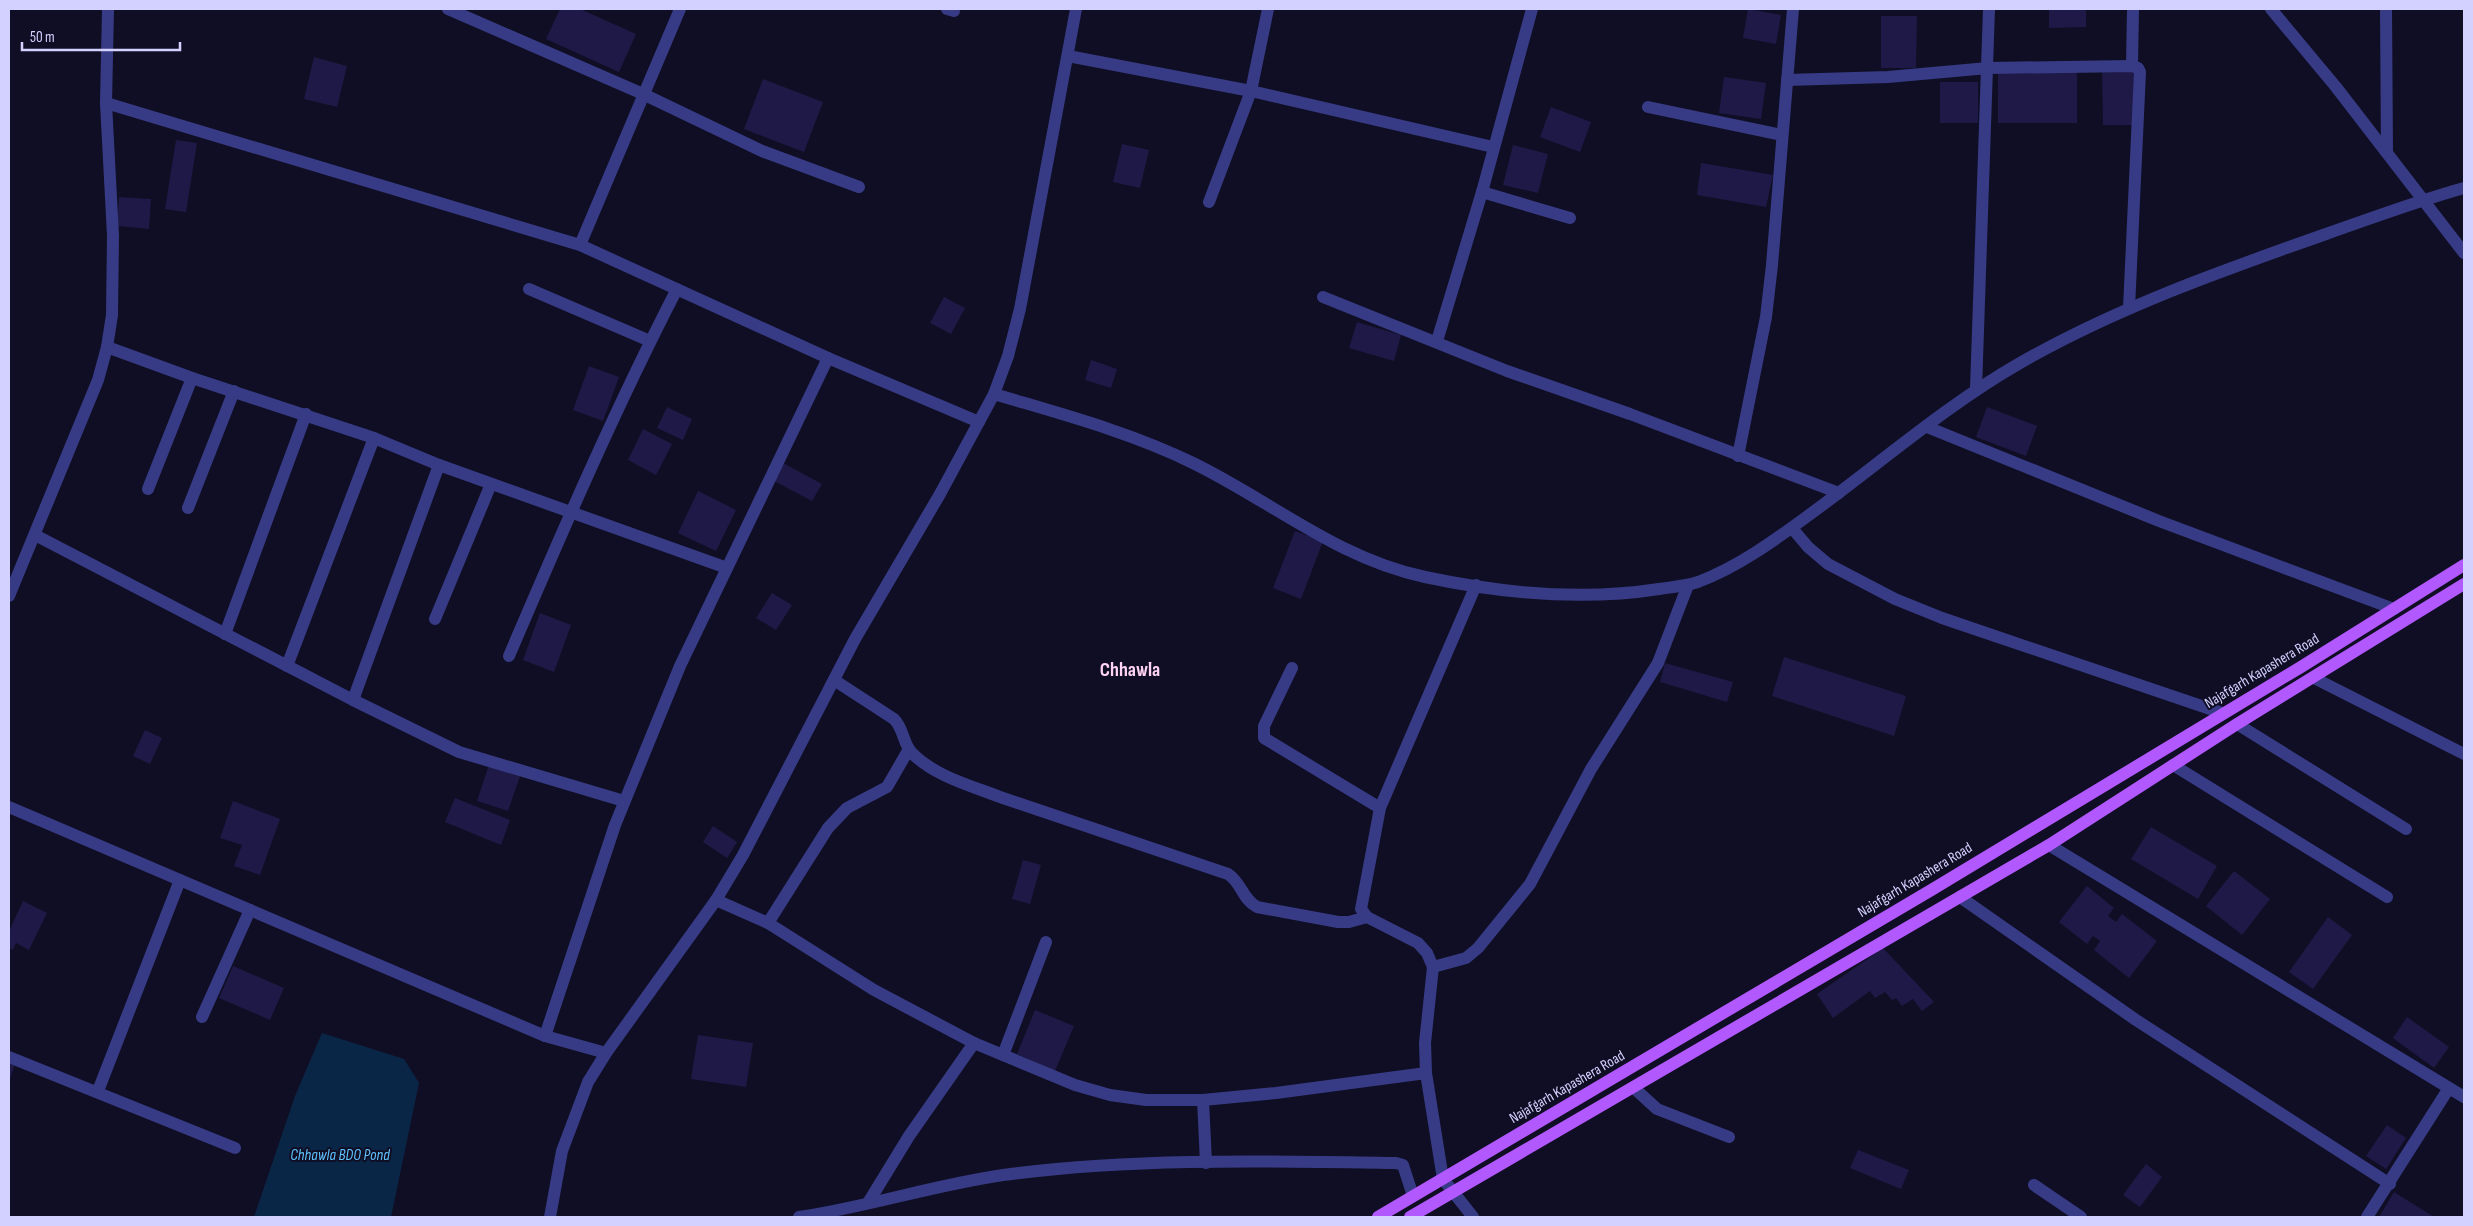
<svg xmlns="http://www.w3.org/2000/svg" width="2473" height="1226" viewBox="0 0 2473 1226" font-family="'Sofia Sans Condensed',sans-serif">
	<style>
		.water { fill: #0a2647 }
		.building { fill: #1e1946 }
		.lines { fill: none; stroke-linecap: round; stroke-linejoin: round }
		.minor { stroke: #373b85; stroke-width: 12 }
		.major { stroke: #b258ff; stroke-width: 12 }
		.labels { text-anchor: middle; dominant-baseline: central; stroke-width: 4; stroke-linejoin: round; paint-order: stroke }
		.street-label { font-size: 15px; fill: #d2d1ff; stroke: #100e24 }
		.water-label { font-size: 16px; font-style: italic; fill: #5fc3ff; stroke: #100e24 }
		.district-label { font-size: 20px; font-weight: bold; fill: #ffd3f3; stroke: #100e24 }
	</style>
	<rect width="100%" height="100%" fill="#100e24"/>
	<path class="water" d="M322,1033L404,1059L419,1083L391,1217H254L295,1096Z"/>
	<g class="building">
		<path d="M560,9H580L636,34L619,72L546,39Z"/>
		<path d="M1748,9L1781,15L1776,44L1743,38Z"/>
		<path d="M2049,9H2086V27L2049,28Z"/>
		<path d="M1881,16H1917L1916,68H1881Z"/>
		<path d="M314,57L347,66L337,107L304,99Z"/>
		<path d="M2077,70V123H1998V71Z"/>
		<path d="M2102,70H2135L2136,125H2103Z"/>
		<path d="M1724,77L1766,83L1761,119L1719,113Z"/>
		<path d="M763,79L823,102L804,152L744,129Z"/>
		<rect x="1940" y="82" width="38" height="41"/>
		<path d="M1551,107L1591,122L1580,152L1540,137Z"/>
		<path d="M176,140L197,143L186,212L165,209Z"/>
		<path d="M1122,144L1149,150L1140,188L1113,182Z"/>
		<path d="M1513,145L1548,154L1538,193L1503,185Z"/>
		<path d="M1701,163L1773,175L1766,207L1697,195Z"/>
		<path d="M119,197L151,199L149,229L117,226Z"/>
		<path d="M944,297L965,308L951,334L930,323Z"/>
		<path d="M1357,322L1401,335L1394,361L1349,348Z"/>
		<path d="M1091,360L1117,369L1111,388L1085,380Z"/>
		<path d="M589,366L619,377L603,421L573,410Z"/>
		<path d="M667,407L692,419L683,440L657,428Z"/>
		<path d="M1987,407L2037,426L2026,456L1976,437Z"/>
		<path d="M643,429L672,444L656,475L628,460Z"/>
		<path d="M783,463L822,484L812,501L774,481Z"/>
		<path d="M698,491L736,510L716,551L678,533Z"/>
		<path d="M1295,531L1323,541L1301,599L1273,588Z"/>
		<path d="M772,593L792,605L776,630L756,618Z"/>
		<path d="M540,613L571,625L554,672L523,660Z"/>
		<path d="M1784,657L1906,696L1894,736L1772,696Z"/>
		<path d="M1665,663L1733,682L1727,702L1660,682Z"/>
		<path d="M145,730L162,738L150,764L133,756Z"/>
		<path d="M489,765L520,776L508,811L477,801Z"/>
		<path d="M455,798L510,820L501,845L445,822Z"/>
		<path d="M233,801L280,819L260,875L234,866L242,845L220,838Z"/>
		<path d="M713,826L737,842L727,858L703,842Z"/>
		<path d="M2151,827L2217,866L2198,899L2131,859Z"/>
		<path d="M1023,860L1041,865L1030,904L1012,899Z"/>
		<path d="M2234,871L2270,899L2242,935L2206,906Z"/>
		<path d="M2087,886L2114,908L2108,916L2116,922L2122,914L2157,941L2129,978L2094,950L2100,941L2093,936L2087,944L2059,922Z"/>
		<path d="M23,901L47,913L29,950L16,943L13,950L9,948V931Z"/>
		<path d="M2328,917L2352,935L2313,989L2289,972Z"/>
		<path d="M1883,948L1934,1002L1922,1011L1913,999L1902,1006L1896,998L1892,1000L1885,992L1875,998L1870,991L1833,1018L1817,994Z"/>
		<path d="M233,966L284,988L270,1020L219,998Z"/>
		<path d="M1035,1010L1074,1026L1055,1071L1017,1054Z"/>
		<path d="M2407,1017L2449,1047L2434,1068L2393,1038Z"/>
		<path d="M698,1035L753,1043L746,1087L691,1079Z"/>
		<path d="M9,1062L15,1064L9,1082Z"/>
		<path d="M2387,1125L2406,1138L2386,1169L2366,1156Z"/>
		<path d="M1858,1150L1909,1170L1901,1189L1850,1168Z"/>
		<path d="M2146,1164L2162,1177L2140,1207L2123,1195Z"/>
		<path d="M2394,1192L2434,1217H2379Z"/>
	</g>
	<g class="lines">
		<g class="minor">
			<path d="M448,9L643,94L762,151L859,187"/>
			<path d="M947,9L954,11"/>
			<path d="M2271,9L2336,87L2464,253"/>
			<path d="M2386,9L2387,152"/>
			<path d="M1068,56L1251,91L1493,147"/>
			<path d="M2132,66L2133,9"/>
			<path d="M1787,80L1888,77L1988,68L2132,66L2138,68L2140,72L2129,308"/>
			<path d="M106,103L580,245L828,358L979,422"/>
			<path d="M1648,107L1782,135"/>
			<path d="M1482,192L1570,218"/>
			<path d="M1209,202L1251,91L1268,9"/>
			<path d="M580,245L680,9"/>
			<path d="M529,289L650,341"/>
			<path d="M1323,297L1507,371L1630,414L1839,493"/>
			<path d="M1437,341L1482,192L1532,9"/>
			<path d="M107,347L192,378L374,438L439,465L727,568"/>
			<path d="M1976,389L1989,9"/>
			<path d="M994,394C1061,414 1130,432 1193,463C1271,501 1338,559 1425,577C1500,593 1582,601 1659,589C1672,587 1686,586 1698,582C1738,567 1775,540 1809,515C1879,464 1945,406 2020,363C2116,308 2221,271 2326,234C2372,218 2417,201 2464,188"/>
			<path d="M1927,427L2159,521L2394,609"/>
			<path d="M1738,456L1766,317L1772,265L1793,9"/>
			<path d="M148,489L192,378"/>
			<path d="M188,508L234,391"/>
			<path d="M1792,528L1808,547L1828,564L1895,599L1942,618L2222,713"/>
			<path d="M35,535L353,700L459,752L624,801"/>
			<path d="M9,596L98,380L107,347L112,315L113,236L106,103L108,9"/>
			<path d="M435,619L491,484"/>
			<path d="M225,634L306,414"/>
			<path d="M509,656C562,532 615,409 677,289"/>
			<path d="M287,666L374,438"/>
			<path d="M1292,668L1264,726V738L1380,808"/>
			<path d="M2314,678L2464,754"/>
			<path d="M834,680L894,719C904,729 903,744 912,753C934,776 972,786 1000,797L1228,874C1242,883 1242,899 1257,907L1338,922H1349L1367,917"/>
			<path d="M353,700L439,465"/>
			<path d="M2237,724L2406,829"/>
			<path d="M2173,765L2387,897"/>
			<path d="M9,807L545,1036L606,1053"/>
			<path d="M2049,845L2464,1097"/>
			<path d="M1960,897L2136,1020L2390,1184"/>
			<path d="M716,900L768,923L874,990L974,1043L1075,1085L1110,1095L1146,1100H1203L1276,1093L1426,1073"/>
			<path d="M768,923L828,828L847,808L887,787L909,749"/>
			<path d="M1433,967L1466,958L1478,948L1530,884L1591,769L1658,663L1688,585"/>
			<path d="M202,1017L250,910"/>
			<path d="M545,1036L615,825L680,666L828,358"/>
			<path d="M1003,1055L1046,942"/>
			<path d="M9,1057L235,1148"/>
			<path d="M1634,1088L1657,1109L1729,1137"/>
			<path d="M98,1091L180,880"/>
			<path d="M1203,1100L1206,1163"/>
			<path d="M2034,1185L2081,1217"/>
			<path d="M868,1203L909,1136L974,1043"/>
			<path d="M550,1217L562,1151L588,1082L606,1053L716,900L743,855L855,639L940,494L994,394L1008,356L1020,309L1076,9"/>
			<path d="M799,1217C867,1207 934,1185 1003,1175C1132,1158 1265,1161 1396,1163L1403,1165L1413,1196"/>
			<path d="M1473,1217L1443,1179L1426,1073L1425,1043L1433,967L1427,953L1418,943L1367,917L1361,909L1380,808L1476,585"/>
			<path d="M2367,1217L2449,1088"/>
		</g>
		<g class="major">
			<path d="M1378,1217L1933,889L2301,667L2464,565"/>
			<path d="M1410,1217L2049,845L2237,724L2464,584"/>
		</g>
	</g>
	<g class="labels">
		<g class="street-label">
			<text transform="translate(2262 671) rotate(-31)">Najafgarh Kapashera Road</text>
			<text transform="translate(1915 880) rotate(-31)">Najafgarh Kapashera Road</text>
			<text transform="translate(1567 1087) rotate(-30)">Najafgarh Kapashera Road</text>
		</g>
		<g class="water-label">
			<text x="340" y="1155">Chhawla BDO Pond</text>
		</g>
		<g class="district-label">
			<text x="1130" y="670">Chhawla</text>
		</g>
	</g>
	<rect width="2473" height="1226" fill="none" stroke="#d2d1ff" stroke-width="20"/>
	<path d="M22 42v8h158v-8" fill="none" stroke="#d2d1ff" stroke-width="2.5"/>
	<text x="30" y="42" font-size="15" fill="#d2d1ff" stroke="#100e24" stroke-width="4" paint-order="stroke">50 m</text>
</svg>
